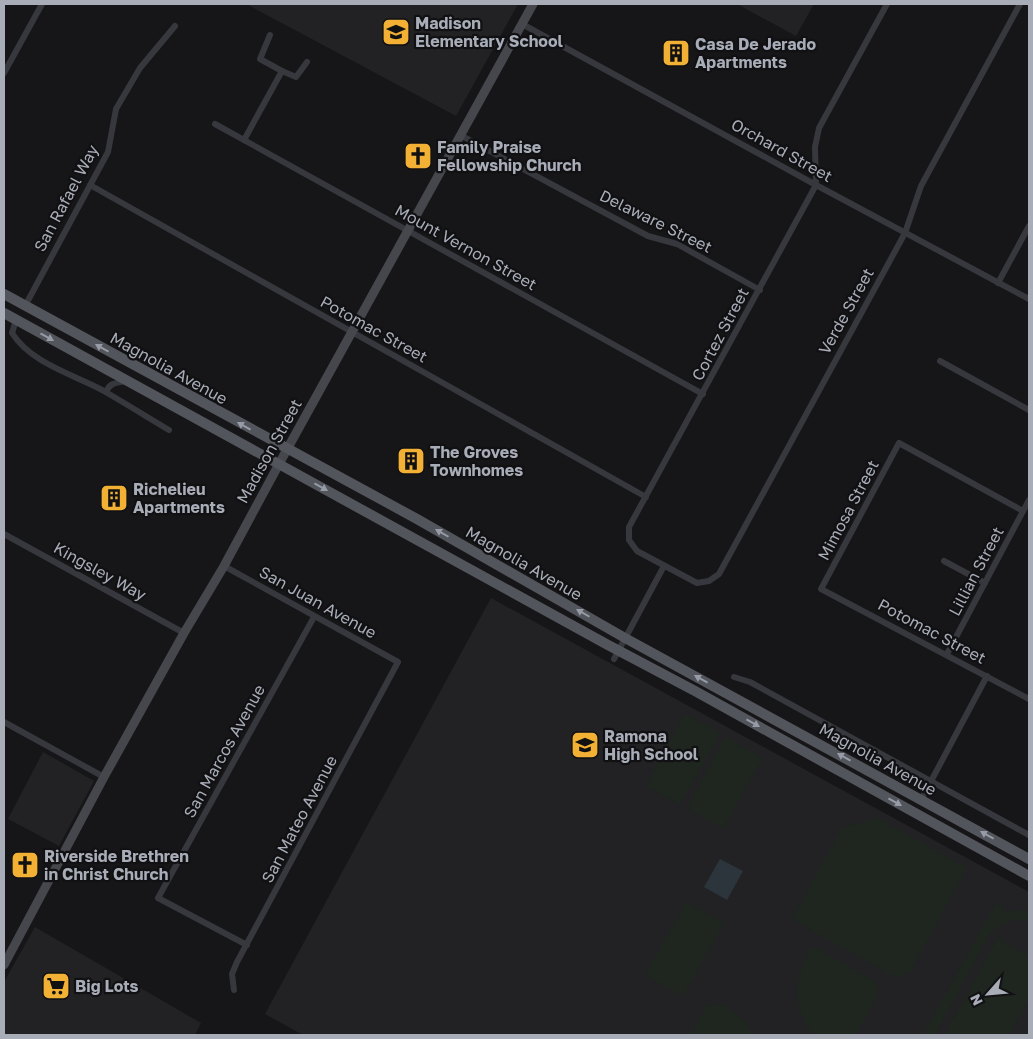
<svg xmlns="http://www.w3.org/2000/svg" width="1033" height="1039" viewBox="0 0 1033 1039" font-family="'Golos Text',sans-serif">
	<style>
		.built { fill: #222225 }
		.green { fill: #1e261f }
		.water { fill: #2c353c }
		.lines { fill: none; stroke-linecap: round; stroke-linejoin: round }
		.street { stroke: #37383d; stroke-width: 6 }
		.secondary { stroke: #45474d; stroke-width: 9 }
		.primary { stroke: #53555c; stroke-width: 10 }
		.oneway { fill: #979ba6 }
		.labels { text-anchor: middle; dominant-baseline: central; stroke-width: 4.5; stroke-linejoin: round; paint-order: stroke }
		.poi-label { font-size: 16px; font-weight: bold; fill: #a8adb8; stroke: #111113; text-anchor: start }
		.street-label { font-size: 16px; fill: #a8adb8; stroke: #111113 }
	</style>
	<rect width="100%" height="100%" fill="#161618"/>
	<g class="built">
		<path d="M246,4H518L456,116Z"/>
		<path d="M737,4H814L796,36Z"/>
		<path d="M491,598L1029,892V1035H303L265,1014Z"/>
		<path d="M43,752L94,781L59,846L8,819Z"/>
		<path d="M35,927L201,1023L195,1035H4V982Z"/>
	</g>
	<g class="green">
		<path d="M685,714L720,733L680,805L646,786Z"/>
		<path d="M725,737L763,758L723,828L687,808Z"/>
		<path d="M877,818L967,868L910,972L896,978L792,919L842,828Z"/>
		<path d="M686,902L724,923L683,996L645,975Z"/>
		<path d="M996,902L1004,907L1002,913L1014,910H1029V921C1012,917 997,924 987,939L935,1035H923Z"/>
		<path d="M997,938L1029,956V999L1010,1035H945Z"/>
		<path d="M812,946L876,982L879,993L856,1035H814C790,1005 794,978 812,946Z"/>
		<path d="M708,1004L726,1006L744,1020L754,1035H690Z"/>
	</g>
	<path class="water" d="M720,859L743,871L727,900L704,887Z"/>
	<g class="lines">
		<g class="street">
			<path d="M887,4L819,128L815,147L816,185L629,527V540L637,551L697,583L709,581L719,574L905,233L921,186L1020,4"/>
			<path d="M522,24L816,185L1029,299"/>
			<path d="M270,35L260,59L282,71"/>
			<path d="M4,73L42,4"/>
			<path d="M215,124L703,394"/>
			<path d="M460,135L648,236L677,244L760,290"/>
			<path d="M244,140L282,71L296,77L307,62"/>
			<path d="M90,185L646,497"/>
			<path d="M998,283L1029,226"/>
			<path d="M25,306L108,152L116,109L140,68L175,26"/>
			<path d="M16,320L12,333C31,363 72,374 102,390C125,403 147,417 169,430"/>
			<path d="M940,361L1029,410"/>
			<path d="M106,392C110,382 117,383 127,381"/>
			<path d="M1023,511L899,443L821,589L1029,699"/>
			<path d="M4,534L184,633"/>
			<path d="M944,561L985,583"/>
			<path d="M224,566L398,662L237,962L232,974L234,990"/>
			<path d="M947,654L1029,500"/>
			<path d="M614,659L664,566"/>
			<path d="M734,677L750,682L1029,835"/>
			<path d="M4,722L104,777"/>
			<path d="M921,800L987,676"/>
			<path d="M247,945L158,898L314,617"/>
		</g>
		<path class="secondary" d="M4,965L104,777L184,633L224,566L279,464L533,4"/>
		<g class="primary">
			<path d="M4,294L417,519L625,638L1029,859"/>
			<path d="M4,313L608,645L695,691L1029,876"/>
		</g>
	</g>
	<defs><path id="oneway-solid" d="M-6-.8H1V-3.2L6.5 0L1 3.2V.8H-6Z" transform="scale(1.25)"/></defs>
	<g class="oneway">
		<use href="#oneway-solid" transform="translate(47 337) rotate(29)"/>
		<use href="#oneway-solid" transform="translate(102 348) rotate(-151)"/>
		<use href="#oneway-solid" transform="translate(244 426) rotate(-151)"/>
		<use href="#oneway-solid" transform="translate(321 487) rotate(29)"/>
		<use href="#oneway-solid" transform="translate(442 533) rotate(-150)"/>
		<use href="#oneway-solid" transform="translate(583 613) rotate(-150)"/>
		<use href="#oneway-solid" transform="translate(701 679) rotate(-151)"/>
		<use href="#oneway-solid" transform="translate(753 723) rotate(29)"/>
		<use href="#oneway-solid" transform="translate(844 757) rotate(-151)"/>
		<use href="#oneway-solid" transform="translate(895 802) rotate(29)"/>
		<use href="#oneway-solid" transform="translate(987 835) rotate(-151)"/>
	</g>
	<defs>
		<symbol id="school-square" viewBox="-11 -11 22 22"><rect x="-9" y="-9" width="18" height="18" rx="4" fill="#f2b134" stroke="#111113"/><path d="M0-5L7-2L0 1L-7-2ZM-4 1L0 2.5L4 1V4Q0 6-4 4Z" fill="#111"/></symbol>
		<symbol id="building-square" viewBox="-11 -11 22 22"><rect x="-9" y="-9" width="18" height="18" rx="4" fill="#f2b134" stroke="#111113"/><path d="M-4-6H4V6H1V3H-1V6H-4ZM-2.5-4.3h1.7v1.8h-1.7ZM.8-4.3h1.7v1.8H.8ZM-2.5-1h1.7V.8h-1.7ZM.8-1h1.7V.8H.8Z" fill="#111"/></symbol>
		<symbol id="church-square" viewBox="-11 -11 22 22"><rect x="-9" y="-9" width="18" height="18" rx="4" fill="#f2b134" stroke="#111113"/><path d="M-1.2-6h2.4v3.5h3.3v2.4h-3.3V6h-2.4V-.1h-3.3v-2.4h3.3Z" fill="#111"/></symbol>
		<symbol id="supermarket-square" viewBox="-11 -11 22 22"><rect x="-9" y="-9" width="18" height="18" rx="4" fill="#f2b134" stroke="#111113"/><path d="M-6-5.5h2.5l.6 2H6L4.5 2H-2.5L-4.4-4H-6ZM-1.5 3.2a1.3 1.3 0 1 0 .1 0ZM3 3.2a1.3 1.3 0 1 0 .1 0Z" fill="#111"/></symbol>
	</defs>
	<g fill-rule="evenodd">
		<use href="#school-square" x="380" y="16" width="32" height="32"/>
		<use href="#building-square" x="660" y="37" width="32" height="32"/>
		<use href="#church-square" x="402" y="140" width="32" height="32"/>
		<use href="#building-square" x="395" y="445" width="32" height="32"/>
		<use href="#building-square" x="98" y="482" width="32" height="32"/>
		<use href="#school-square" x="569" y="729" width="32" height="32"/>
		<use href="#church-square" x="9" y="849" width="32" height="32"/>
		<use href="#supermarket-square" x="40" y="970" width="32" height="32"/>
	</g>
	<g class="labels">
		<g class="poi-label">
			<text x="415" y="23">Madison<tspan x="415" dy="18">Elementary School</tspan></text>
			<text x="695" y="44">Casa De Jerado<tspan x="695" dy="18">Apartments</tspan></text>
			<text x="437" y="147">Family Praise<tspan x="437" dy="18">Fellowship Church</tspan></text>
			<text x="430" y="452">The Groves<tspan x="430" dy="18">Townhomes</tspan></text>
			<text x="133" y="489">Richelieu<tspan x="133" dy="18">Apartments</tspan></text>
			<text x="604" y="736">Ramona<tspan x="604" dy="18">High School</tspan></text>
			<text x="44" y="856">Riverside Brethren<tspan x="44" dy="18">in Christ Church</tspan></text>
			<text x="75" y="986">Big Lots</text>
		</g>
		<g class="street-label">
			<text transform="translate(782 150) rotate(29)">Orchard Street</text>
			<text transform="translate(66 198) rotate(-62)">San Rafael Way</text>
			<text transform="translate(656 221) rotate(26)">Delaware Street</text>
			<text transform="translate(466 247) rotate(29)">Mount Vernon Street</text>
			<text transform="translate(846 311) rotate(-61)">Verde Street</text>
			<text transform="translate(374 329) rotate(29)">Potomac Street</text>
			<text transform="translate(720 334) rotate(-62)">Cortez Street</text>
			<text transform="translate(169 368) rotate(29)">Magnolia Avenue</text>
			<text transform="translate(269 451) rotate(-61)">Madison Street</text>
			<text transform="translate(848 510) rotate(-62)">Mimosa Street</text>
			<text transform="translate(524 563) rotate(30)">Magnolia Avenue</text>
			<text transform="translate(100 571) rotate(29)">Kingsley Way</text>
			<text transform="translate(976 571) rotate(-62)">Lillian Street</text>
			<text transform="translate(318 602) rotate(29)">San Juan Avenue</text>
			<text transform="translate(932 631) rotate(28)">Potomac Street</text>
			<text transform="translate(224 751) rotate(-61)">San Marcos Avenue</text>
			<text transform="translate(878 759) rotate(29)">Magnolia Avenue</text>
			<text transform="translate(299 819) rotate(-62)">San Mateo Avenue</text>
		</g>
	</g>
	<rect width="1033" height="1039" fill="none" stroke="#a8adb8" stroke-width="10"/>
	<g transform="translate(988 994) rotate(243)" stroke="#111113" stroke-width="4" paint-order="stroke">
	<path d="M0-4L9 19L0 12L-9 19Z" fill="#a8adb8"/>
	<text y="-8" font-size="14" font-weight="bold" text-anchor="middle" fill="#a8adb8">N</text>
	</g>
</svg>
